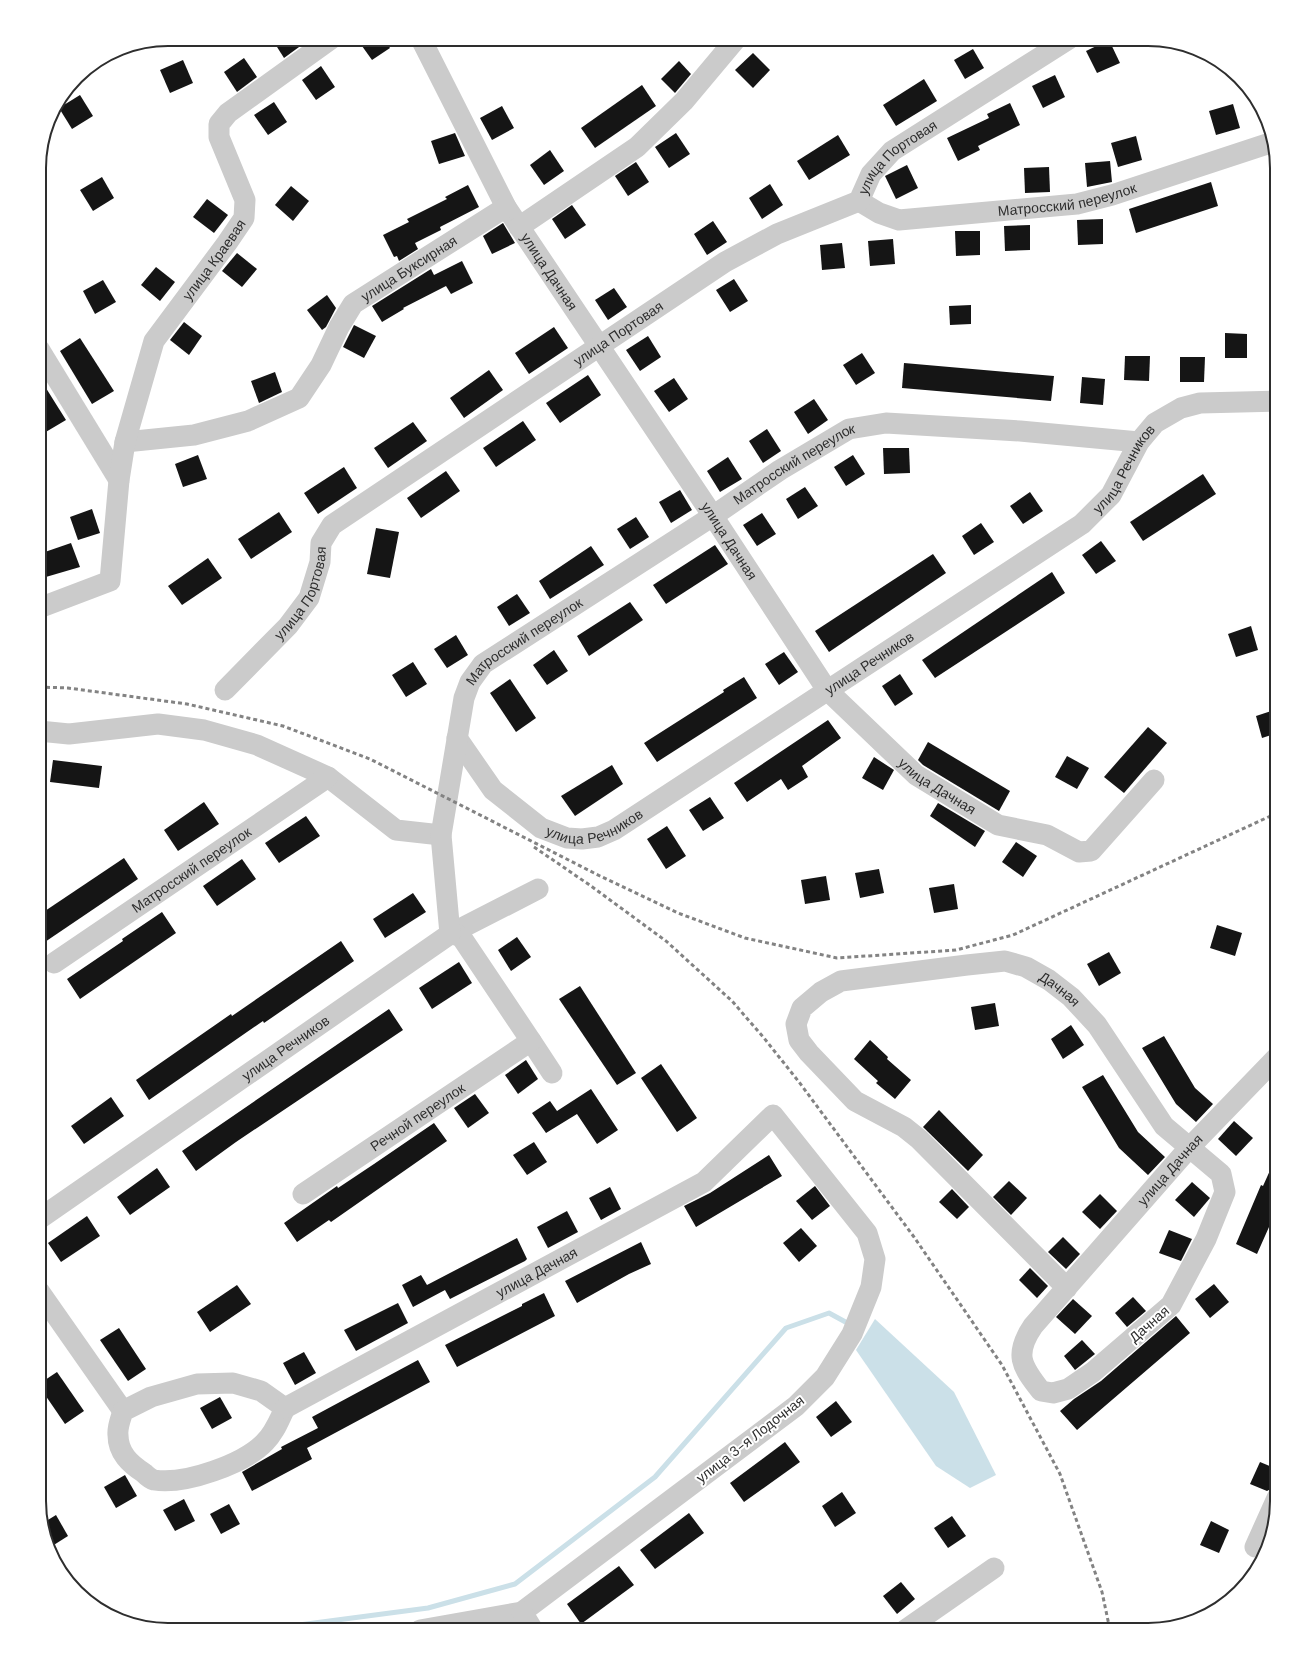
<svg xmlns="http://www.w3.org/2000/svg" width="1316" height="1669" viewBox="0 0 1316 1669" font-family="'DM Sans',sans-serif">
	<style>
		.water { fill: #cbe0e8 }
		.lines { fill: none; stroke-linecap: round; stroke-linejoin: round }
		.stream { stroke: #cbe0e8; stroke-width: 5 }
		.building { fill: #151515 }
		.minor { stroke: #cbcbcb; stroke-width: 21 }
		.rail { stroke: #838383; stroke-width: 3; stroke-dasharray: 4 3; stroke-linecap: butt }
		.labels { text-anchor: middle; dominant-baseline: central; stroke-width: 4; stroke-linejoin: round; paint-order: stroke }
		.street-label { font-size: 14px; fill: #2e2e2e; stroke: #fff }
		.rim { fill: none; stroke: #2e2e2e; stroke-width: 2 }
	</style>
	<rect width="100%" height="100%" fill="#fff"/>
	<path class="water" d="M875,1319L954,1392L996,1475L970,1488L936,1466L856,1350Z"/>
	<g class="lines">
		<path class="stream" d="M186,1630L299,1625L428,1608L515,1584L655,1477L786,1328L829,1313L851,1325"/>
	</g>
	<g class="building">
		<path d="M272,39H310L284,58Z"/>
		<path d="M357,39H384L390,48L372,60Z"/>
		<path d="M1109,40L1120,63L1097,73L1086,51Z"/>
		<path d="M973,49L984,68L965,79L954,60Z"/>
		<path d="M753,53L770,70L753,88L735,70Z"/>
		<path d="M244,58L257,77L237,92L224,72Z"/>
		<path d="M183,60L193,83L170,93L160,70Z"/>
		<path d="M679,61L691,74L675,93L661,79Z"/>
		<path d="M321,66L335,87L316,100L302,80Z"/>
		<path d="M1055,75L1065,97L1043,108L1032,86Z"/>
		<path d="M924,79L937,101L896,126L883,105Z"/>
		<path d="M642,85L656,106L595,148L581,128Z"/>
		<path d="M80,95L93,116L72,129L59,108Z"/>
		<path d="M274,102L287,122L268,135L254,115Z"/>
		<path d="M1010,103L1020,125L978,146L980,150L958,161L947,138L989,118L987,114Z"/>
		<path d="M1233,104L1240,128L1216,135L1209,111Z"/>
		<path d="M502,106L514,128L492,140L480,118Z"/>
		<path d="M455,133L465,156L439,164L431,141Z"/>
		<path d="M676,133L690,154L669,168L655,147Z"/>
		<path d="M838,135L850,155L809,180L797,161Z"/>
		<path d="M1136,136L1142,160L1118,167L1111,143Z"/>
		<path d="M550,150L564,171L544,185L530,165Z"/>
		<path d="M1110,161L1112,182L1087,187L1085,163Z"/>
		<path d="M636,162L649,182L628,196L615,176Z"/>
		<path d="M907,165L918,188L896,199L885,176Z"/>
		<path d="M1049,167L1050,192L1025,193L1024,168Z"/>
		<path d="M102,177L114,198L93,211L80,190Z"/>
		<path d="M1211,182L1218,206L1136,233L1129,209Z"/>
		<path d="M770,184L783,205L762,219L749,198Z"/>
		<path d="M468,185L479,207L440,227L441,230L415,243L418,249L399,261L397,256L394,257L383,235L409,222L407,219L447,199L445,197Z"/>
		<path d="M291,186L309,201L293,221L275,205Z"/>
		<path d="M207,199L228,215L214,233L193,217Z"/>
		<path d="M572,205L586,225L565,239L552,219Z"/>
		<path d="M1103,219V244L1078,245L1077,220Z"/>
		<path d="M713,221L727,242L707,255L694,234Z"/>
		<path d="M503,223L515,243L492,254L483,236Z"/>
		<path d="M1030,225V250L1005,251L1004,226Z"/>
		<path d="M955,231H980V255L956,256Z"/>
		<path d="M893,239L895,264L870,266L868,241Z"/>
		<path d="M842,243L845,268L822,270L820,245Z"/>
		<path d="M237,253L257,269L242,287L222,271Z"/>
		<path d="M462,261L473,283L451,294L446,286L403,308L404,309L382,322L372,306L431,269L434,275Z"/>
		<path d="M156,267L175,282L160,301L141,285Z"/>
		<path d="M734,279L748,301L730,312L716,290Z"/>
		<path d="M103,280L116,302L95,314L83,291Z"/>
		<path d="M614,288L627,307L608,320L595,300Z"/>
		<path d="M327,295L336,308L326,327L322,330L307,310Z"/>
		<path d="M971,305V324L950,325L949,306Z"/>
		<path d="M184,322L202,336L189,355L170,340Z"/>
		<path d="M354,325L376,336L364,358L343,347Z"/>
		<path d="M554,327L568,348L529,374L515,353Z"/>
		<path d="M1225,333L1247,334V358H1225Z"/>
		<path d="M648,336L661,357L640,371L626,350Z"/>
		<path d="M80,338L114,391L92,404L60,351Z"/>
		<path d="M862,353L875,373L856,385L843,365Z"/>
		<path d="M1125,356H1150L1149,381L1124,380Z"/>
		<path d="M1180,357H1205L1204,382H1180Z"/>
		<path d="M904,363L1054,376L1051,401L902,388Z"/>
		<path d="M489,370L503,390L464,418L450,398Z"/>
		<path d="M275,372L282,392L259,403L251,381Z"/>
		<path d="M588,375L601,395L560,423L546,403Z"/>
		<path d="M39,377L66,420L39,436Z"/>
		<path d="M1082,377L1105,379L1103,405L1080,403Z"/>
		<path d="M674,378L688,399L669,412L654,391Z"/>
		<path d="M814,399L828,420L808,434L794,412Z"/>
		<path d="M523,421L536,440L496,467L483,448Z"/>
		<path d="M413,422L427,441L388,468L374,448Z"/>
		<path d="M767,429L781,451L763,463L749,441Z"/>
		<path d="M883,448H909L910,473L884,474Z"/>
		<path d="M198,455L207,479L183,487L175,464Z"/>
		<path d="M853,455L865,474L846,486L834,467Z"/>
		<path d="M728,457L742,479L720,492L707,471Z"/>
		<path d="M344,467L357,488L318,514L304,493Z"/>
		<path d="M446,471L460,491L421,518L407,498Z"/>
		<path d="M1203,474L1216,494L1143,541L1130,522Z"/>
		<path d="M805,487L818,506L798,519L786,499Z"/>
		<path d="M680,490L692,510L671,523L659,502Z"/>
		<path d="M1030,492L1043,511L1023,524L1010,506Z"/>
		<path d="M92,509L100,533L78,540L70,517Z"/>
		<path d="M279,512L292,532L251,559L238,539Z"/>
		<path d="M762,513L776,534L757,546L743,525Z"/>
		<path d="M636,517L649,537L630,549L617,529Z"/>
		<path d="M981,523L994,542L974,555L962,536Z"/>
		<path d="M376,528L399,532L390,578L367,574Z"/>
		<path d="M1101,541L1116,561L1096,574L1082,555Z"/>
		<path d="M71,543L80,567L39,579V554Z"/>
		<path d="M715,545L728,564L666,604L653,585Z"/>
		<path d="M591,546L604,565L550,599L539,581Z"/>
		<path d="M933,554L946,573L829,652L815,631Z"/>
		<path d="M208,558L222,578L182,605L168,586Z"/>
		<path d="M1052,572L1065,593L935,678L922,660Z"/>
		<path d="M517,594L530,613L509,626L497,607Z"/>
		<path d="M630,602L643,620L589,656L577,636Z"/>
		<path d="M1251,626L1258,650L1236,657L1228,634Z"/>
		<path d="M456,635L468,655L447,668L434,649Z"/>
		<path d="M554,650L568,671L547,685L533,665Z"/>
		<path d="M784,652L798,672L779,685L765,664Z"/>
		<path d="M413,662L427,684L406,697L392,675Z"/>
		<path d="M900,674L913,694L895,706L882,686Z"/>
		<path d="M744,677L757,698L657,762L644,743L724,692L723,690Z"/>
		<path d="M510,679L536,718L516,732L490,693Z"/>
		<path d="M1277,709V733L1262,738L1256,716Z"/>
		<path d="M828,720L841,738L802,766L808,777L788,790L781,779L747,802L734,783Z"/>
		<path d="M1148,727L1167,743L1124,793L1104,777Z"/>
		<path d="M928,742L1010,791L999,811L923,765L918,760Z"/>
		<path d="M1067,756L1089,768L1077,789L1055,777Z"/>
		<path d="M874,757L894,770L883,790L862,778Z"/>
		<path d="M53,760L102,766L99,788L50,782Z"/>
		<path d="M612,765L623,784L575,816L561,796Z"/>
		<path d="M710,797L724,818L703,831L689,810Z"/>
		<path d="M204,802L219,824L178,851L164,830Z"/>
		<path d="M938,803L985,831L975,847L930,816Z"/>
		<path d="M306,816L320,836L279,863L265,843Z"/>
		<path d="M667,826L686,856L666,869L647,839Z"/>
		<path d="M1016,842L1037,856L1023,877L1002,862Z"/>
		<path d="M124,858L138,879L39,946V915Z"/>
		<path d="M242,859L256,879L217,906L203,886Z"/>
		<path d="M879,869L884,893L860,898L855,873Z"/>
		<path d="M826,876L830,900L805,904L801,880Z"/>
		<path d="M954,884L958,909L934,913L929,888Z"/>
		<path d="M413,893L426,912L385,938L373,919Z"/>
		<path d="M162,912L176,933L80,999L67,979L123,941L122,939Z"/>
		<path d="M1217,925L1242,933L1235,956L1210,948Z"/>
		<path d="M517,937L531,957L511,971L498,950Z"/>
		<path d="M341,941L354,961L264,1023L263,1021L149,1100L136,1080L231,1014L232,1016Z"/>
		<path d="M1109,952L1121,973L1099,986L1087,964Z"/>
		<path d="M459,962L472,983L432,1009L419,988Z"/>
		<path d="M580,986L636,1073L617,1085L559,999Z"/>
		<path d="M995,1003L999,1026L975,1030L971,1007Z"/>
		<path d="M389,1009L403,1030L236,1142L196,1171L182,1151Z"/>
		<path d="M1071,1025L1084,1045L1063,1059L1051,1039Z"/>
		<path d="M1164,1036L1195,1088L1213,1104L1196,1122L1176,1104L1142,1048Z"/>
		<path d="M870,1040L888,1057L887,1059L911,1080L895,1099L876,1083L878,1081L854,1059Z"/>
		<path d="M526,1060L538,1079L518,1094L505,1075Z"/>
		<path d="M661,1064L697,1118L677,1132L641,1078Z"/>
		<path d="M1103,1075L1138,1132L1165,1157L1148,1175L1119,1148L1082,1087Z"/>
		<path d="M591,1089L618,1130L597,1144L577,1114L546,1133L532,1113L550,1101L557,1111Z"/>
		<path d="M475,1094L489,1113L468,1128L454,1108Z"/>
		<path d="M111,1097L124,1116L84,1144L71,1126Z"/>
		<path d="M939,1110L983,1155L968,1171L923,1127Z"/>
		<path d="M1234,1121L1253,1138L1236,1156L1218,1139Z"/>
		<path d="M434,1123L447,1141L331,1222L329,1220L297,1242L284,1223L337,1186L338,1188L374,1164Z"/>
		<path d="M534,1142L547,1162L527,1175L513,1155Z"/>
		<path d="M769,1155L782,1176L696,1227L684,1206L710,1193Z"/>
		<path d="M1277,1155V1209L1257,1254L1236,1244L1261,1185L1263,1186Z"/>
		<path d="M157,1168L170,1187L130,1215L117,1197Z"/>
		<path d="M1009,1181L1027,1198L1011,1215L993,1197Z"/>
		<path d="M1192,1182L1210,1198L1194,1217L1175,1200Z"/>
		<path d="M815,1186L830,1206L812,1220L796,1201Z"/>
		<path d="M610,1187L621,1209L601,1220L589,1198Z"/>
		<path d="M952,1189L969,1207L957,1219L939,1202Z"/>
		<path d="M1100,1194L1117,1211L1100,1229L1082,1212Z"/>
		<path d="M567,1211L578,1232L548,1248L537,1227Z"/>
		<path d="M87,1216L100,1236L61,1262L48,1243Z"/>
		<path d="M801,1228L817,1246L799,1262L783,1243Z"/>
		<path d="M1169,1230L1192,1239L1181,1261L1159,1253Z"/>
		<path d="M1063,1237L1080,1254L1066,1269L1048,1252Z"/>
		<path d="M517,1238L527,1259L525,1261L450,1299L445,1290L413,1307L402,1285L421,1275L427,1285Z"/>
		<path d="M641,1242L651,1264L629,1274L577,1303L565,1281Z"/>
		<path d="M1030,1268L1048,1286L1037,1298L1019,1280Z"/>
		<path d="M1214,1284L1229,1302L1210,1318L1195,1299Z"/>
		<path d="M237,1285L251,1304L210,1332L197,1312Z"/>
		<path d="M544,1293L555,1316L457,1367L445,1345L522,1306V1304Z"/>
		<path d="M1133,1297L1146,1311L1127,1327L1115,1313Z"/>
		<path d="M1073,1299L1092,1316L1075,1334L1056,1317Z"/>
		<path d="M398,1303L408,1323L356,1351L344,1330Z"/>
		<path d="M1176,1316L1190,1333L1077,1430L1060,1411L1074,1399L1101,1381Z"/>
		<path d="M119,1328L146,1369L128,1381L100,1340Z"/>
		<path d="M1082,1340L1095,1354L1075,1370L1064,1356Z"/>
		<path d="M304,1352L316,1373L295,1385L283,1363Z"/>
		<path d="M418,1360L430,1382L307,1448L312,1459L252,1491L242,1472L282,1449L281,1447L318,1428L312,1417Z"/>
		<path d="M57,1372L84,1411L65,1424L39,1386V1384Z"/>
		<path d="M220,1397L232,1418L212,1429L200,1408Z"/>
		<path d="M836,1401L852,1422L831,1437L816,1417Z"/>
		<path d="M785,1442L800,1462L744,1502L730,1483Z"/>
		<path d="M1260,1462L1277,1469L1276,1486L1267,1491L1250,1484Z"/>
		<path d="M125,1475L137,1496L116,1508L104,1487Z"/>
		<path d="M842,1492L856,1513L835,1527L822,1506Z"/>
		<path d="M184,1499L195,1521L175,1531L163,1510Z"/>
		<path d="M229,1504L240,1524L221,1534L210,1514Z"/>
		<path d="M689,1513L704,1533L655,1569L640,1550Z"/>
		<path d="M56,1515L68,1536L49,1548L46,1542L43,1523Z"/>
		<path d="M952,1516L966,1536L948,1548L934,1528Z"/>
		<path d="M1211,1521L1229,1530L1219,1553L1200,1545Z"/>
		<path d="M619,1566L634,1585L581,1624L567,1604Z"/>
		<path d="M901,1582L915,1599L897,1614L883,1596Z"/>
	</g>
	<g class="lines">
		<g class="minor">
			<path id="s1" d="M421,39L506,207L713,516L827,690L916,775L998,825L1047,835L1079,852L1091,851L1154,780"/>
			<path id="s2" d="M859,201L879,213L899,220L1077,204L1112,195L1273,142"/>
			<path d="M519,227L637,147L684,101L736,39"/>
			<path d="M39,349L119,480"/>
			<path id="s3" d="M125,442L194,435L248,421L299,398L321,365L339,327L353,304L506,207"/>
			<path id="s4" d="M39,608L110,581L119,480L125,442L154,341L227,243L244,218L245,200L219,137V124L228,113L331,39"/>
			<path id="s5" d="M225,690L288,626L309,598L320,562L321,543L332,525L725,262L777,234L859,201L871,174L892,151L1069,39"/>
			<path d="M39,731L69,734L158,724L204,730L257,745L328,777L396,830L441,835"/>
			<path id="s6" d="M457,738L493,790L541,828L567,838L582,839L598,837L614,830L1082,524L1111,495L1139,442L1155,423L1181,408L1200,403L1277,401"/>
			<path d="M450,934L538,889"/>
			<path id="s7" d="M54,963L328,777"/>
			<path d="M531,1041L552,1073"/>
			<path id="s8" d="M303,1194L531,1041L462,938L457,935L450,934"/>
			<path id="s9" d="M39,1219L450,934L441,835L464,698L470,682L483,664L713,516L780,470L849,429L886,423L1020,431L1139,442"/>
			<path id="s10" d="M1067,1288L919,1139L904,1127L855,1101L809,1053L799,1040L796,1024L802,1008L821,992L841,981L967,965L1005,961L1026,967L1049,980L1071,997L1097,1025L1164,1126L1221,1174L1225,1192L1206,1239L1171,1305L1093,1372L1068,1389L1053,1393L1041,1391C1021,1366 1014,1354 1033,1326L1189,1148L1277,1057"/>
			<path d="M39,1291L123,1411"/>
			<path d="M233,1383L261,1391L285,1408C279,1420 275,1432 265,1442C244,1464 185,1485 154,1480C151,1479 147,1476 144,1473C130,1464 118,1453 118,1435C117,1427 121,1418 123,1411L151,1397L197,1384Z"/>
			<path id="s11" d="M285,1408L704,1182L773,1115L867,1233L875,1259L871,1287L852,1334L825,1377L796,1406L522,1612L420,1630"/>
			<path d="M1255,1547L1277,1498"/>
			<path d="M522,1612L533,1630"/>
			<path d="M905,1630L994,1568"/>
		</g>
		<g class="rail">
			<path d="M39,687L68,688L187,704L283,726L370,759L600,876L678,913L745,938L837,958L956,950L1013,935L1277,813"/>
			<path d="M534,847L591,886L666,941L732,1001L764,1038L799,1082L914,1237L1002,1365L1060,1474L1102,1592L1110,1630"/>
		</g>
	</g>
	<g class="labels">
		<g class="street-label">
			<text stroke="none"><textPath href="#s5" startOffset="883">улица Портовая</textPath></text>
			<text stroke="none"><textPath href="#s2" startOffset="214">Матросский переулок</textPath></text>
			<text stroke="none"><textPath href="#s4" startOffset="422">улица Краевая</textPath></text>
			<text stroke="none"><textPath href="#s3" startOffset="356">улица Буксирная</textPath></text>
			<text stroke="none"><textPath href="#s1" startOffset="266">улица Дачная</textPath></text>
			<text stroke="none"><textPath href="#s5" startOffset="547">улица Портовая</textPath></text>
			<text stroke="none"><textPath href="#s9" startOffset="1148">Матросский переулок</textPath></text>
			<text stroke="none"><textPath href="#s6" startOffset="830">улица Речников</textPath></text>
			<text stroke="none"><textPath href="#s1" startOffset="590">улица Дачная</textPath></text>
			<text stroke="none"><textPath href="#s5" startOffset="126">улица Портовая</textPath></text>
			<text stroke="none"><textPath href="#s9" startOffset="824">Матросский переулок</textPath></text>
			<text stroke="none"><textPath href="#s6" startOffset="506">улица Речников</textPath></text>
			<text stroke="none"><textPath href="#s1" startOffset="915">улица Дачная</textPath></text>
			<text stroke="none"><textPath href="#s6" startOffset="182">улица Речников</textPath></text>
			<text stroke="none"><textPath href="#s7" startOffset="166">Матросский переулок</textPath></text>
			<text stroke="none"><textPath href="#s10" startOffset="676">Дачная</textPath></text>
			<text stroke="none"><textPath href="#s9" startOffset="300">улица Речников</textPath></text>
			<text stroke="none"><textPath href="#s8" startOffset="138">Речной переулок</textPath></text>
			<text stroke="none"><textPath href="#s10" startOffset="1509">улица Дачная</textPath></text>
			<text stroke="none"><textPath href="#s11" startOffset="286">улица Дачная</textPath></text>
			<text transform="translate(1149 1324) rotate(-41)">Дачная</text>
			<text transform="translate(750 1439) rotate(-38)">улица 3-я Лодочная</text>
		</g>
	</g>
	<path d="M0 0H1316V1669H0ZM168 46H1148A122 122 0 0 1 1270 168V1501A122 122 0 0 1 1148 1623H168A122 122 0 0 1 46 1501V168A122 122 0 0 1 168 46Z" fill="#fff" fill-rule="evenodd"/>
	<path class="rim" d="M168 46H1148A122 122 0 0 1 1270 168V1501A122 122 0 0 1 1148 1623H168A122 122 0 0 1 46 1501V168A122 122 0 0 1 168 46Z"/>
</svg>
